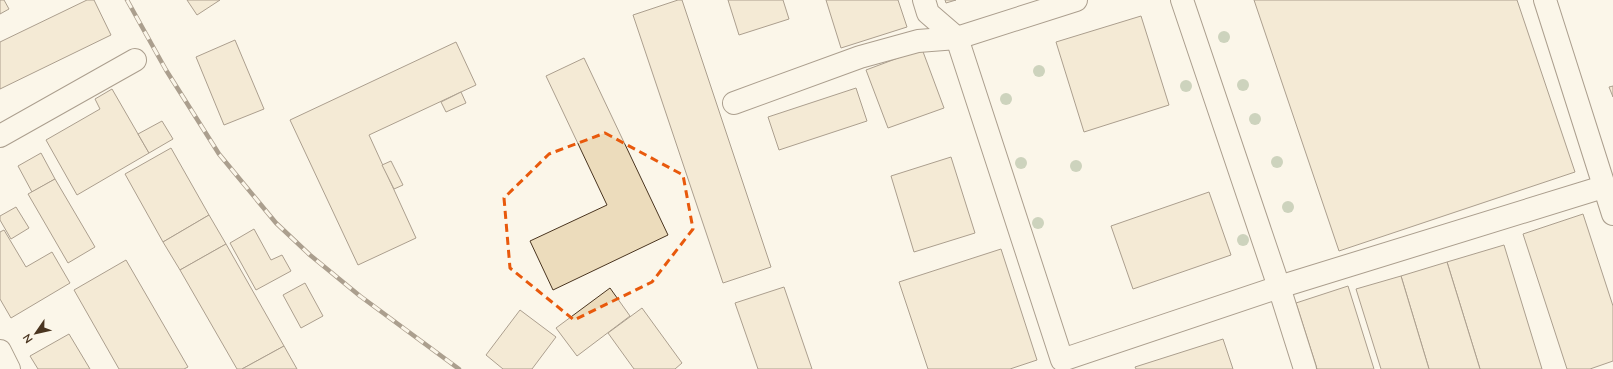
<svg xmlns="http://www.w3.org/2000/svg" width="1613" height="369" viewBox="0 0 1613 369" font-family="'Nunito Sans',sans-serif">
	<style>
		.building { fill: #ecdcbc; stroke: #4a3520 }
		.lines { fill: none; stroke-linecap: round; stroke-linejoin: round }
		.minor-casing { stroke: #4a3520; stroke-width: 24 }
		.minor { stroke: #fbf6e9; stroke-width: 22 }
		.rail-casing { stroke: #4a3520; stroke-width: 4.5 }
		.rail { stroke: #fbf6e9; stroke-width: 3; stroke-dasharray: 9; stroke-linecap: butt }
		.tree { fill: #96a887 }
		.marked { fill: none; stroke: #e8590c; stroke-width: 3; stroke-dasharray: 8 5; stroke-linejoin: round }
	</style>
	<rect width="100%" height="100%" fill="#fbf6e9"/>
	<g class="building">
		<path d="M0,0H4L9,9L0,14Z"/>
		<path d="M87,0H94L111,35L0,89V42Z"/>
		<path d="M187,0H220L197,15Z"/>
		<path d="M678,0H682L771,267L723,283L633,15Z"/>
		<path d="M728,0H783L789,19L739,35Z"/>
		<path d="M826,0H898L907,27L841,48Z"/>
		<path d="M945,0H956L946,3Z"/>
		<path d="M1254,0H1517L1575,172L1339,251Z"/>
		<path d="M1141,16L1169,105L1084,132L1056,42Z"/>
		<path d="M235,40L264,109L224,125L196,57Z"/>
		<path d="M456,42L476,85L369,135L416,238L358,265L290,120Z"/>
		<path d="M922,49L944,108L888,128L866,70Z"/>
		<path d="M584,58L668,235L553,290L530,241L607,205L546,76Z"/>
		<path d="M1613,86V97L1609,87Z"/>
		<path d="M856,88L867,121L779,150L768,117Z"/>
		<path d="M112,89L149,153L77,195L46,140L100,109L95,99Z"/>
		<path d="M461,92L466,103L446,112L441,102Z"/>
		<path d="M162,121L173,139L149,153L138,134Z"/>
		<path d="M171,148L209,215L163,242L125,174Z"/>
		<path d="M41,153L55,179L32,192L18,166Z"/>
		<path d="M951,157L975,233L914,252L891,176Z"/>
		<path d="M391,161L403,185L394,189L382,165Z"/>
		<path d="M55,179L95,247L68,263L28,194Z"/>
		<path d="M1209,192L1231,255L1133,289L1111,226Z"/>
		<path d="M16,207L29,228L11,239L0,220V216Z"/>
		<path d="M1583,214L1613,306V361L1590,369H1567L1523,234Z"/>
		<path d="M209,215L226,244L180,270L163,242Z"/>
		<path d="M254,229L271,260L282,255L291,271L256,290L230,243Z"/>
		<path d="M4,230L26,267L52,252L70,283L11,318L0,299V232Z"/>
		<path d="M226,244L284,346L242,369H237L180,270Z"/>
		<path d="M1504,245L1542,369H1480L1447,262Z"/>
		<path d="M1001,249L1037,360L1010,369H928L899,282Z"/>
		<path d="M126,260L188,367L184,369H119L74,290Z"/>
		<path d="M1447,262L1480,369H1429L1401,276Z"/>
		<path d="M1401,276L1429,369H1381L1356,289Z"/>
		<path d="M305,283L323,316L301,328L283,295Z"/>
		<path d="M1348,286L1374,369H1317L1296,303Z"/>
		<path d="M784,287L812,369H758L735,303Z"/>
		<path d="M610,288L630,316L577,356L556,328Z"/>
		<path d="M642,308L682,363L675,369H634L608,333Z"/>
		<path d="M520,310L556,337L532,369H503L486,355Z"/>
		<path d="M69,334L90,369H38L30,356Z"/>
		<path d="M1223,339L1233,369H1136L1135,367Z"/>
		<path d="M284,346L297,369H242Z"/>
	</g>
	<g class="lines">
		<defs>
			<g id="minor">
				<path d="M924,0L928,13L957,38L1062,360L1279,287L1603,187"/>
				<path d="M1182,0L1279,287L1305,369"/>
				<path d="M1545,0L1613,214"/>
				<path d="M734,103L860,57L918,41L957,38L1076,0"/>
				<path d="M0,136L135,60"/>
				<path d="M0,351L9,369"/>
			</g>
		</defs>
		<use href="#minor" class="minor-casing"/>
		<use href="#minor" class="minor"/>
		<defs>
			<path id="rail" d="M127,0L166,70L219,154L276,223L310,255L360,296L459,369"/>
		</defs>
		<use href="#rail" class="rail-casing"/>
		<use href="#rail" class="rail"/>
	</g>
	<g class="tree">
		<circle cx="1224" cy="37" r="6"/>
		<circle cx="1039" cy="71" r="6"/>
		<circle cx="1243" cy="85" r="6"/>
		<circle cx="1186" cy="86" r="6"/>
		<circle cx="1006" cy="99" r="6"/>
		<circle cx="1255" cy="119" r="6"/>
		<circle cx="1277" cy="162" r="6"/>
		<circle cx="1021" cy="163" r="6"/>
		<circle cx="1076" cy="166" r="6"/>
		<circle cx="1288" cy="207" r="6"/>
		<circle cx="1038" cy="223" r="6"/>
		<circle cx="1243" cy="240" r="6"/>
	</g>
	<path d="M0 0H1613V369H0ZM605,133L683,175L693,229L652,282L574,320L510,268L504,198L549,154Z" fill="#fbf6e9" fill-opacity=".55" fill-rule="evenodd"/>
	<path class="marked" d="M605,133L683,175L693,229L652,282L574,320L510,268L504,198L549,154Z"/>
	<g transform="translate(36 333) rotate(236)" stroke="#fbf6e9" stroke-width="3" paint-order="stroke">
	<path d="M0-3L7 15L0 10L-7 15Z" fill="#4a3520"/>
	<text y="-6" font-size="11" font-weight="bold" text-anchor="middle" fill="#4a3520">N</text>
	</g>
</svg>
